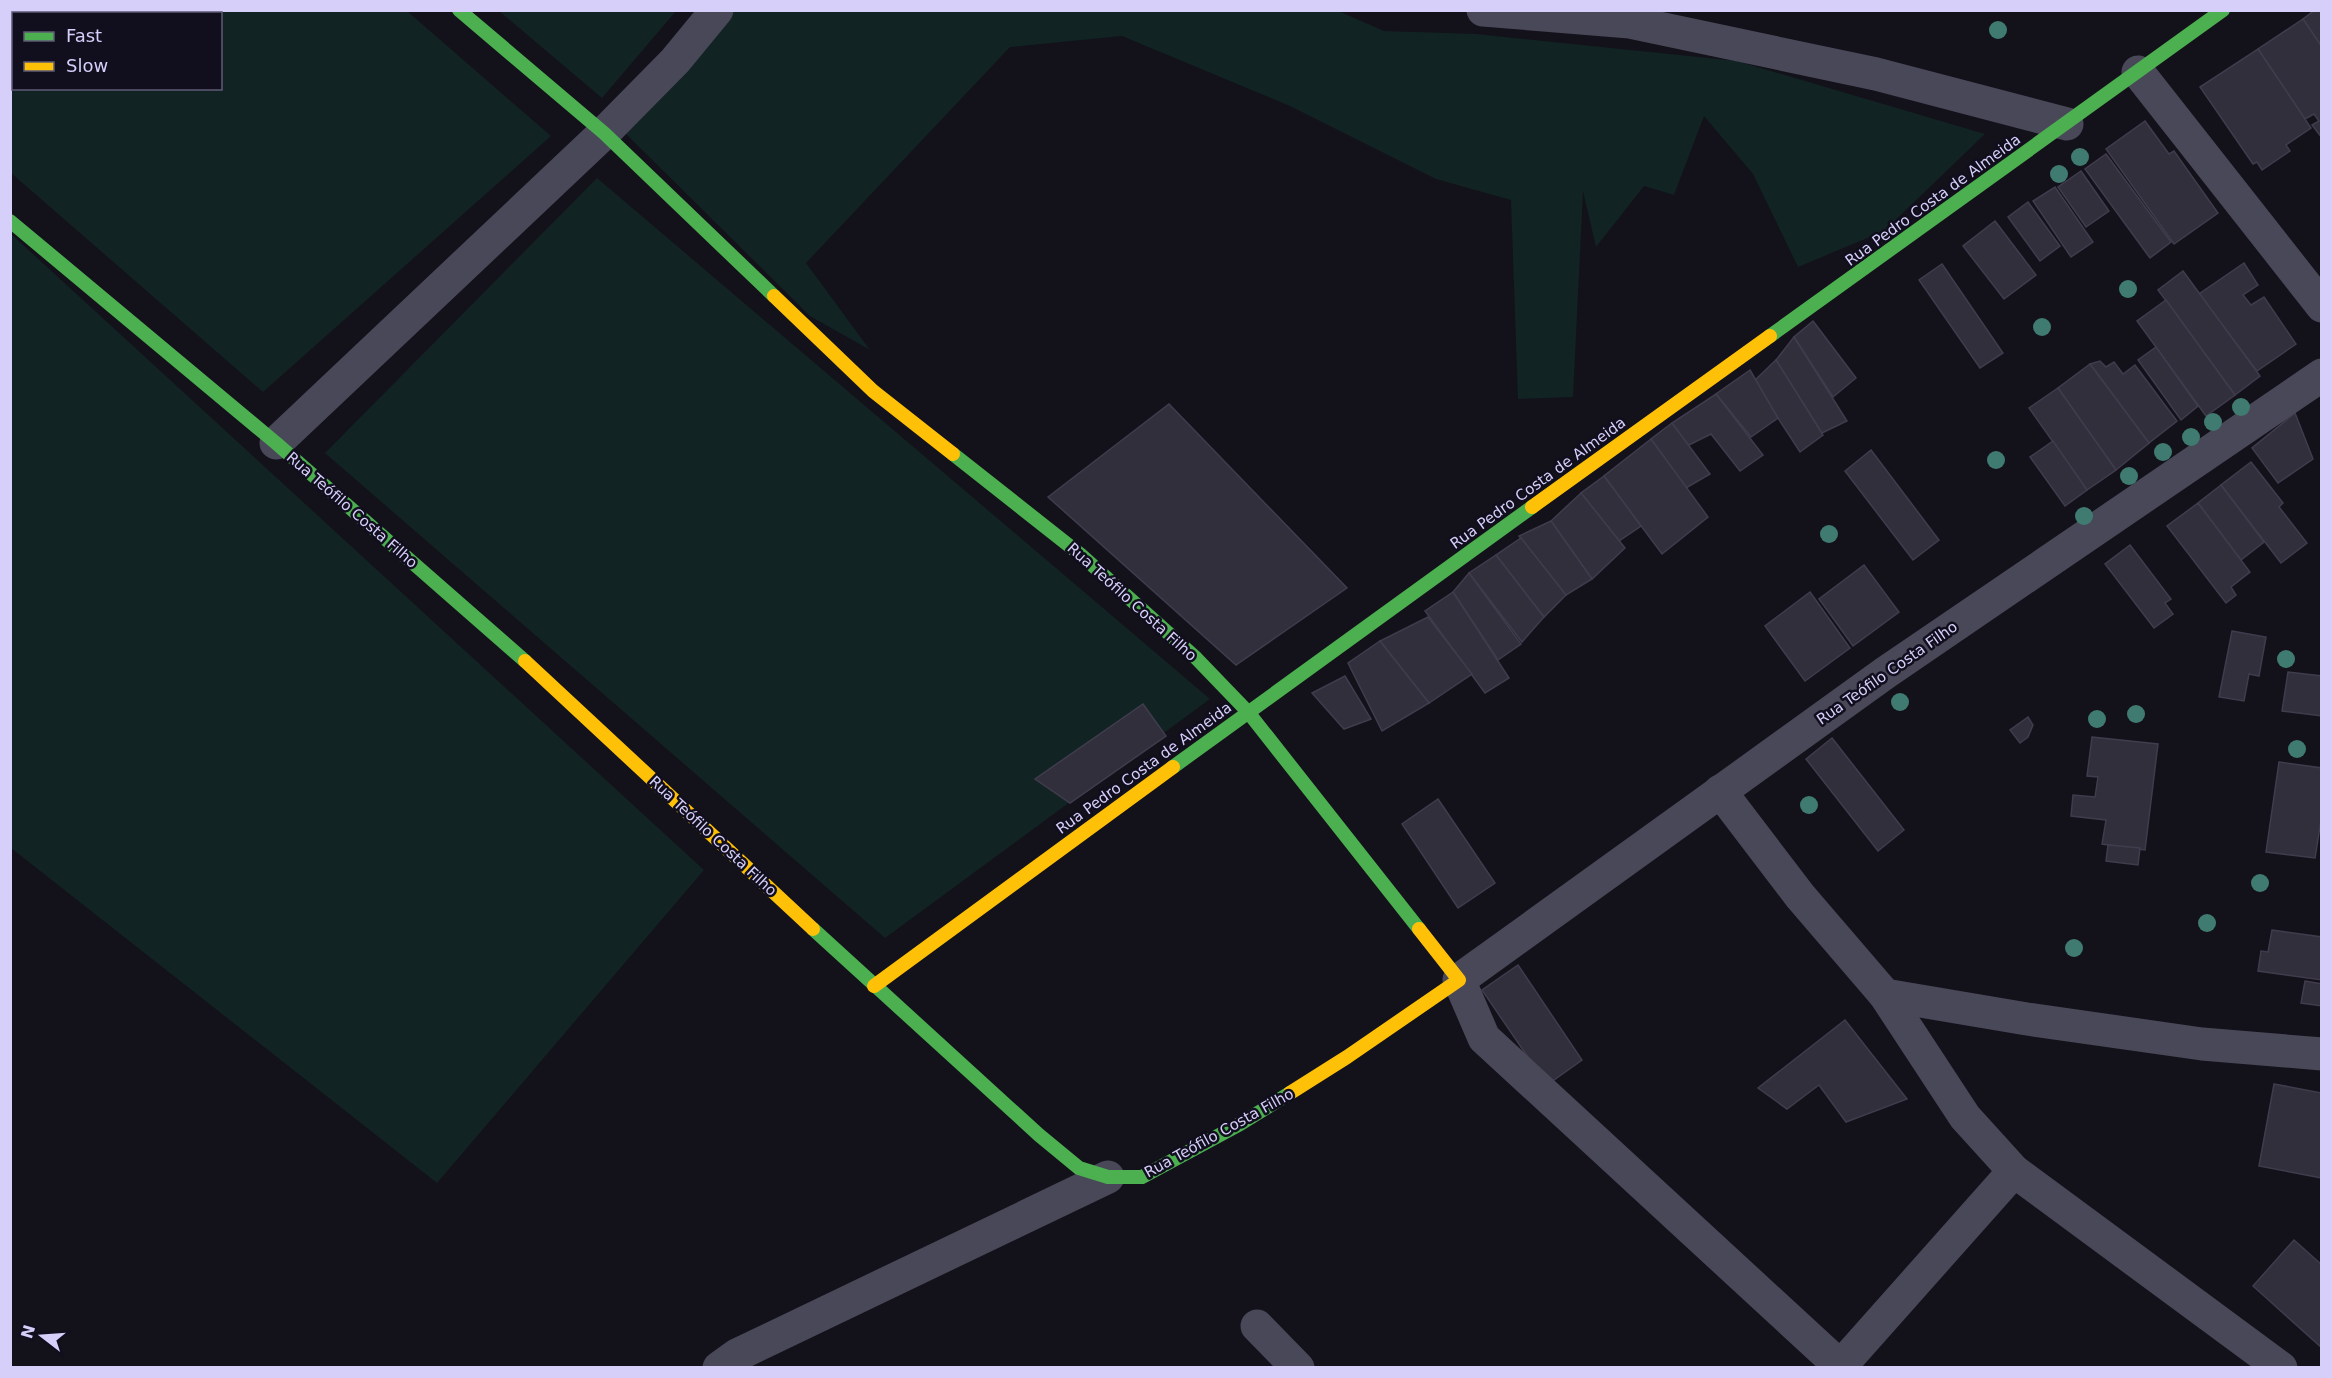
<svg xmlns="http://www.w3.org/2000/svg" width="2332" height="1378" viewBox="0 0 2332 1378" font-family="'DejaVu Sans',sans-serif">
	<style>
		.green { fill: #122324; fill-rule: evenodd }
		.building { fill: #312f3c; stroke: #403c4d; stroke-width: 1.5 }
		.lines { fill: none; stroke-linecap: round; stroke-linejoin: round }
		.street { stroke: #494859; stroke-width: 33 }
		.fast { stroke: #4caf50; stroke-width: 14 }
		.slow { stroke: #ffc107; stroke-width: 14 }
		.tree { fill: #407b71 }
		.labels { text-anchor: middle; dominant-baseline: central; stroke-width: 5; stroke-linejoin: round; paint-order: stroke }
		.street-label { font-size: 15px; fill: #d5cffa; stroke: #110e1d }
	</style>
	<rect width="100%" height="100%" fill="#13121a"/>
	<g class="green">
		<path d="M11,10L407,11L551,136L263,392L11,173ZM14,14H220V88H14Z"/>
		<path d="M1336,10L1384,31L1476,34L1737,61L1985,134L1884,231L1798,267L1753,174L1704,116L1674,195L1644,186L1596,247L1583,191L1573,397L1518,399L1511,200L1436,179L1290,106L1122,36L1010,47L806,263L870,350L810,316L623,131L730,11Z"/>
		<path d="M499,11H676L602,98Z"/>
		<path d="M597,178L1210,699L885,938L325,453Z"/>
		<path d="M10,233L704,870L437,1183L11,848Z"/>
	</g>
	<g class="building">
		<path d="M2315,10H2322V47L2303,19Z"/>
		<path d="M2303,19L2322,47V138L2312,125L2319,121L2314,114L2305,119L2258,49Z"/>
		<path d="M2258,49L2311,128L2286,145L2290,151L2262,170L2257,162L2253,164L2200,87Z"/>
		<path d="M2145,121L2169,154L2174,151L2218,213L2174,244L2106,149Z"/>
		<path d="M2106,154L2171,242L2150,258L2085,169Z"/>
		<path d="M2081,171L2109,211L2086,227L2058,187Z"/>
		<path d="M2055,187L2093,242L2071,257L2033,201Z"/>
		<path d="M2028,202L2060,246L2040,261L2008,217Z"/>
		<path d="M1995,221L2036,275L2004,299L1963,246Z"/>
		<path d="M2244,263L2258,285L2243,295L2251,305L2264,297L2296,344L2257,371L2199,294Z"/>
		<path d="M1942,264L2003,353L1980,368L1919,280Z"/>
		<path d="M2183,271L2260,376L2235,395L2158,290Z"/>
		<path d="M2166,300L2235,395L2206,416L2137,321Z"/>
		<path d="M1813,321L1856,378L1833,397L1794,337Z"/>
		<path d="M1794,337L1847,421L1822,433L1776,360Z"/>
		<path d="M2156,347L2198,406L2181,420L2138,360Z"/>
		<path d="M1776,360L1823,435L1800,452L1754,381Z"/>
		<path d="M2100,361L2106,367L2114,362L2123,374L2135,365L2177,421L2149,443L2090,364Z"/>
		<path d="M2090,364L2149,443L2116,470L2058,388Z"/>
		<path d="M1750,370L1778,418L1751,437L1716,394Z"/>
		<path d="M2058,388L2116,470L2087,490L2029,408Z"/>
		<path d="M1716,394L1763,455L1740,471L1711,434L1687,446L1672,423Z"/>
		<path d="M1169,404L1347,588L1236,665L1048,497Z"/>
		<path d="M2295,413L2313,459L2278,483L2252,448Z"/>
		<path d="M1672,423L1710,474L1686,488L1651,439Z"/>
		<path d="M1651,439L1708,517L1662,554L1604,476Z"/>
		<path d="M2053,441L2087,490L2065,506L2030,457Z"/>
		<path d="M1871,450L1939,540L1913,560L1845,471Z"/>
		<path d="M2251,462L2283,503L2279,507L2307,543L2281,563L2221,485Z"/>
		<path d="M1604,476L1641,526L1619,541L1581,493Z"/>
		<path d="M2221,485L2264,542L2241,560L2198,503Z"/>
		<path d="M1581,493L1625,548L1592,579L1551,521Z"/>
		<path d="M2198,503L2250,572L2231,587L2236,595L2226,603L2167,526Z"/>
		<path d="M1551,521L1592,579L1566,595L1519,536Z"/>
		<path d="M1521,538L1566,595L1544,617L1496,555Z"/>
		<path d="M2130,545L2171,599L2165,603L2173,614L2154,628L2105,564Z"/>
		<path d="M1496,555L1544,617L1522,642L1469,573Z"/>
		<path d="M1864,565L1899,612L1853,646L1819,599Z"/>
		<path d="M1469,573L1521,644L1498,660L1453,592Z"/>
		<path d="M1453,592L1509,678L1485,693L1425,611Z"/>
		<path d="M1810,592L1850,648L1805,681L1765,626Z"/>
		<path d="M1428,617L1472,674L1429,703L1380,641Z"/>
		<path d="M2232,631L2266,637L2259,676L2249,674L2244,701L2219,697Z"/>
		<path d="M1380,641L1429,703L1382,731L1348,663Z"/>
		<path d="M2288,672L2322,676V716L2282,711Z"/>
		<path d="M1345,676L1371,719L1344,729L1312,693Z"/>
		<path d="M1143,704L1166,736L1070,803L1035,779Z"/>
		<path d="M2028,717L2033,725L2028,737L2020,743L2010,730Z"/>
		<path d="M2092,737L2158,744L2145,850L2102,844L2106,820L2071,816L2073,795L2095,797L2098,777L2087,776Z"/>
		<path d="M1832,738L1904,830L1878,851L1806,759Z"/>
		<path d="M2279,762L2322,768V814L2315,858L2266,852Z"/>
		<path d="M1438,799L1495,883L1458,908L1402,824Z"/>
		<path d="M2108,845L2140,848L2138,865L2106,861Z"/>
		<path d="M2272,930L2322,937V980L2258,971L2261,951L2268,952Z"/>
		<path d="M1518,965L1582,1060L1547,1085L1482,990Z"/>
		<path d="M2305,981L2322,984V1006L2301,1003Z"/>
		<path d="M1845,1020L1907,1099L1846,1122L1819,1085L1787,1109L1758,1088Z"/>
		<path d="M2274,1084L2322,1093V1178L2259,1166Z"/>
		<path d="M2294,1240L2322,1265V1348L2253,1286Z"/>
	</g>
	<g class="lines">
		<g class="street">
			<path d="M1483,10L1630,22L1876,74L2067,124"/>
			<path d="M2138,72L2322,306"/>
			<path d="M276,443L604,133L675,61L717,10"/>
			<path d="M1720,791L1800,896L1885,995L1965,1117L2014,1171L2281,1368"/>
			<path d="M1885,995L2027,1019L2202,1044L2322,1054"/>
			<path d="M1257,1326L1298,1368"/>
			<path d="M719,1368L737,1355L1108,1177"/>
			<path d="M1839,1368L2014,1171"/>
			<path d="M1842,1368L1484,1038L1459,980L1885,673L2322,375"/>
		</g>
		<g class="fast">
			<path d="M459,10L604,133L774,296"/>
			<path d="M10,221L276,443L525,661"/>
			<path d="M1770,336L2223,10"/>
			<path d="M953,454L1081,555L1196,658L1248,712L1419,929"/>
			<path d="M1173,767L1532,507"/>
			<path d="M813,929L1039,1135L1079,1168L1108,1177H1142L1240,1124L1290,1093"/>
		</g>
		<g class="slow">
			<path d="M774,296L873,391L953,454"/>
			<path d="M1532,507L1770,336"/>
			<path d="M525,661L813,929"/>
			<path d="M874,986L1173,767"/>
			<path d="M1290,1093L1347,1057L1459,980L1419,929"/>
		</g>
	</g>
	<g class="tree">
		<circle cx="1998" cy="30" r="9"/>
		<circle cx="2080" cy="157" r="9"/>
		<circle cx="2059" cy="174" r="9"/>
		<circle cx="2128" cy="289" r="9"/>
		<circle cx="2042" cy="327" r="9"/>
		<circle cx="2241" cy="407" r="9"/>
		<circle cx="2213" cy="422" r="9"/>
		<circle cx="2191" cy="437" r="9"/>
		<circle cx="2163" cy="452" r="9"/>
		<circle cx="1996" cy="460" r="9"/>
		<circle cx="2129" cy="476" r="9"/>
		<circle cx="2084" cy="516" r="9"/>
		<circle cx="1829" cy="534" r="9"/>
		<circle cx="2286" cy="659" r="9"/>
		<circle cx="1900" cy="702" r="9"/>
		<circle cx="2136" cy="714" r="9"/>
		<circle cx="2097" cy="719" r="9"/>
		<circle cx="2297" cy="749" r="9"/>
		<circle cx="1809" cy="805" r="9"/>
		<circle cx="2260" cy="883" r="9"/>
		<circle cx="2207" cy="923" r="9"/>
		<circle cx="2074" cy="948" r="9"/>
	</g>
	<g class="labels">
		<g class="street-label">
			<text transform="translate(1933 200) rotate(-36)">Rua Pedro Costa de Almeida</text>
			<text transform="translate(1538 483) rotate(-36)">Rua Pedro Costa de Almeida</text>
			<text transform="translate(352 510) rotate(41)">Rua Teófilo Costa Filho</text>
			<text transform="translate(1132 602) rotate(42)">Rua Teófilo Costa Filho</text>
			<text transform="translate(1887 673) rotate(-35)">Rua Teófilo Costa Filho</text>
			<text transform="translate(1144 768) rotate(-36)">Rua Pedro Costa de Almeida</text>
			<text transform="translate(713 836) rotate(43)">Rua Teófilo Costa Filho</text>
			<text transform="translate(1219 1133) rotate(-29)">Rua Teófilo Costa Filho</text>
		</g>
	</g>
	<rect width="2332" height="1378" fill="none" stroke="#d5cffa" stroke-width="24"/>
	<rect x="12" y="12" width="210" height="78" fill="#110e1d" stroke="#5f5b75" stroke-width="1.5"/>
	<rect x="24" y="32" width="30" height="9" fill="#4caf50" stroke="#5f5b75" stroke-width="1.5"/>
	<text x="66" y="42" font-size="18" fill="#d5cffa">Fast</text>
	<rect x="24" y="62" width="30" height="9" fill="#ffc107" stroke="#5f5b75" stroke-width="1.5"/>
	<text x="66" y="72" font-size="18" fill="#d5cffa">Slow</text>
	<g transform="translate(42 1336) rotate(287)" stroke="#110e1d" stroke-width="4.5" paint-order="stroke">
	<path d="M0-4.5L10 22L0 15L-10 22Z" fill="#d5cffa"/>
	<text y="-9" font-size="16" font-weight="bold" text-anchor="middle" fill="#d5cffa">N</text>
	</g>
</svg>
